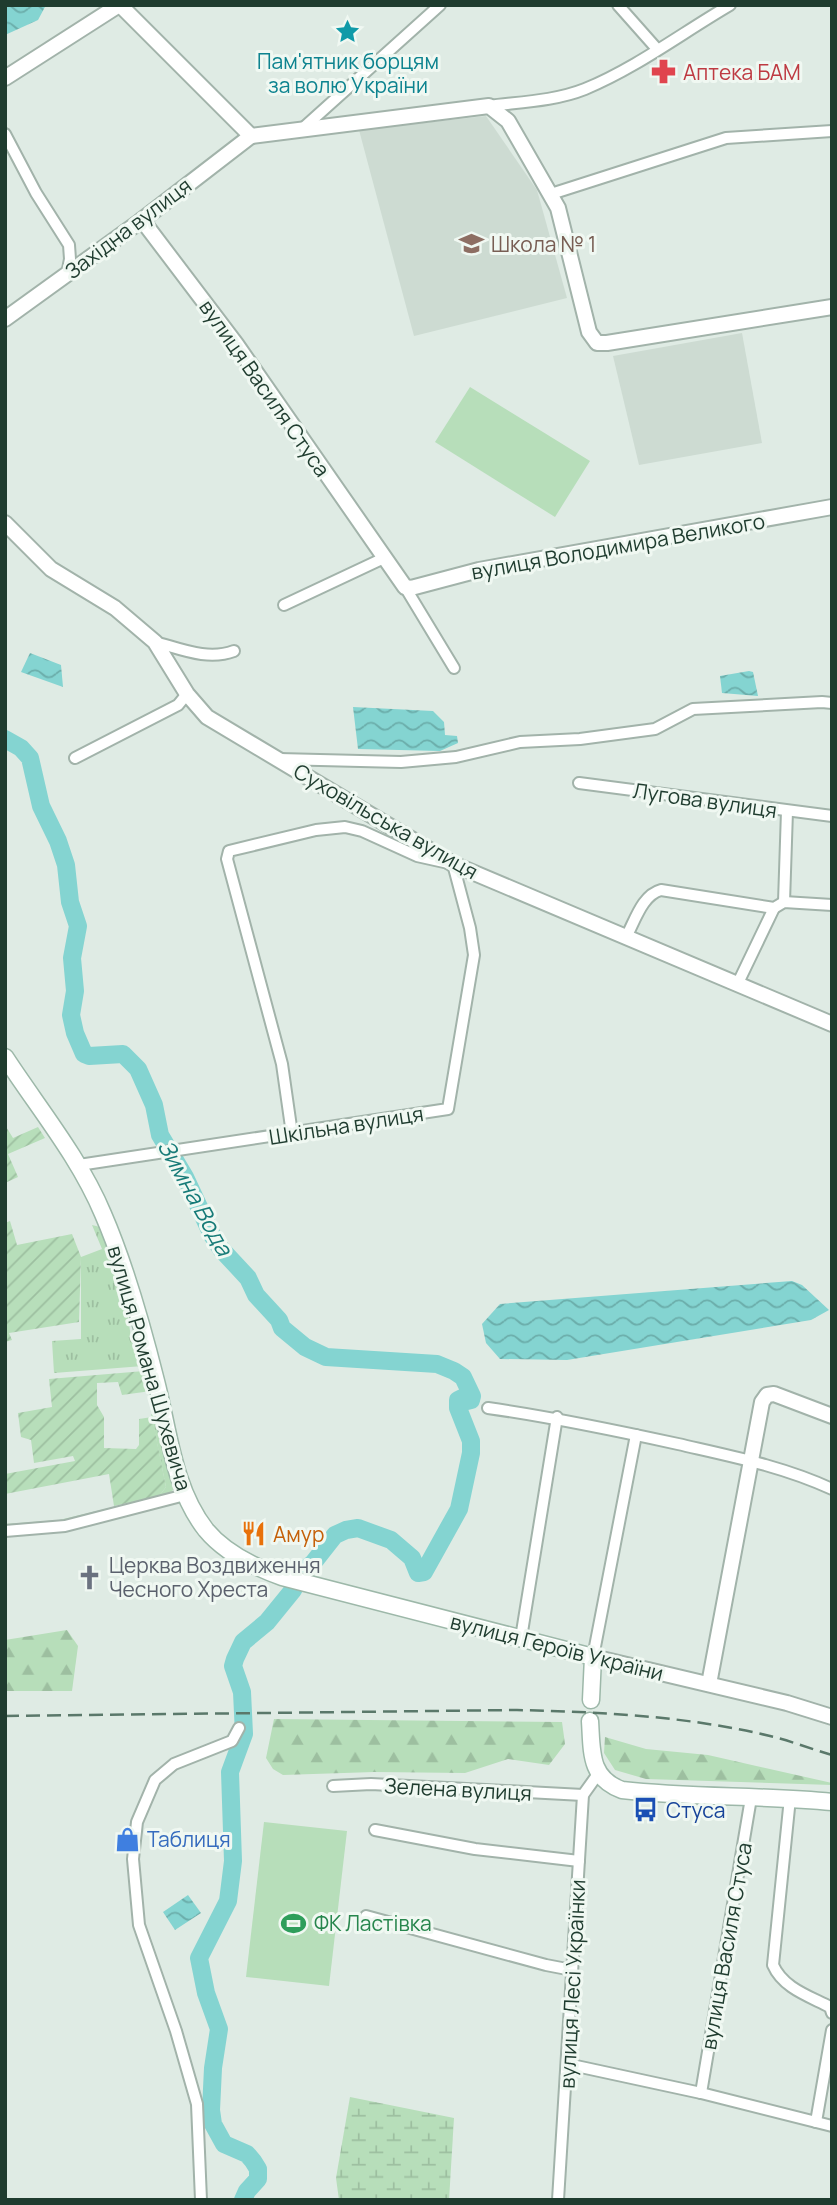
<svg xmlns="http://www.w3.org/2000/svg" width="837" height="2205" viewBox="0 0 837 2205" font-family="Manrope,sans-serif">
	<style>
		.built { fill: #cddbd2 }
		.grass { fill: url(#grass-tufts) }
		.forest { fill: url(#forest-firs) }
		.wetland { fill: url(#wetland-marsh) }
		.garden { fill: url(#garden-furrows) }
		.pitch { fill: #b7deba }
		.water { fill: url(#water-waves) }
		.lines { fill: none; stroke-linecap: round; stroke-linejoin: round }
		.river { stroke: #84d4d1; stroke-width: 18 }
		.minor-casing { stroke: #a2b3aa; stroke-width: 14 }
		.tertiary-casing { stroke: #a2b3aa; stroke-width: 18 }
		.secondary-casing { stroke: #9db8a9; stroke-width: 19 }
		.minor { stroke: #fff; stroke-width: 10 }
		.tertiary { stroke: #fff; stroke-width: 14 }
		.secondary { stroke: #fff; stroke-width: 16 }
		.rail { stroke: #5a786a; stroke-width: 2.5; stroke-dasharray: 14 7; stroke-linecap: butt }
		.labels { text-anchor: middle; dominant-baseline: central; stroke-width: 6; stroke-linejoin: round; paint-order: stroke }
		.culture-label { font-size: 21px; fill: #0d838f; stroke: #f0f8f2 }
		.health-label { font-size: 21px; fill: #be3a42; stroke: #f0f8f2; text-anchor: start }
		.street-label { font-size: 21px; fill: #1f3c2f; stroke: #f0f8f2 }
		.education-label { font-size: 21px; fill: #785e54; stroke: #f0f8f2; text-anchor: start }
		.food-label { font-size: 21px; fill: #c56008; stroke: #f0f8f2; text-anchor: start }
		.worship-label { font-size: 21px; fill: #5b616d; stroke: #f0f8f2; text-anchor: start }
		.transit-label { font-size: 21px; fill: #164399; stroke: #f0f8f2; text-anchor: start }
		.shop-label { font-size: 21px; fill: #366cbe; stroke: #f0f8f2; text-anchor: start }
		.leisure-label { font-size: 21px; fill: #27864d; stroke: #f0f8f2; text-anchor: start }
		.water-label { font-size: 23px; font-style: italic; fill: #177b78; stroke: #f0f8f2 }
	</style>
	<defs>
		<pattern id="grass-tufts" width="24" height="20" patternUnits="userSpaceOnUse" patternTransform="scale(1.75)"><rect width="24" height="20" fill="#b7deba"/><path d="M3 7l-1-3M5 7V3M7 7l1-3M15 17l-1-3M17 17v-4M19 17l1-3" fill="none" stroke="#9dbfa0"/></pattern>
		<pattern id="forest-firs" width="22" height="20" patternUnits="userSpaceOnUse" patternTransform="scale(1.75)"><rect width="22" height="20" fill="#b7deba"/><path d="M5 1l3.5 6h-7zM16 11l3.5 6h-7z" fill="#9dbfa0"/></pattern>
		<pattern id="wetland-marsh" width="20" height="14" patternUnits="userSpaceOnUse" patternTransform="scale(1.75)"><rect width="20" height="14" fill="#b7deba"/><path d="M1 5h8M5 5V1M11 12h8M15 12V8" fill="none" stroke="#9dbfa0"/></pattern>
		<pattern id="garden-furrows" width="10" height="10" patternUnits="userSpaceOnUse" patternTransform="scale(1.75)"><rect width="10" height="10" fill="#b7deba"/><path d="M-1 1l2-2M0 10L10 0M9 11l2-2" fill="none" stroke="#9dbfa0"/></pattern>
		<pattern id="water-waves" width="16" height="10" patternUnits="userSpaceOnUse" patternTransform="scale(1.75)"><rect width="16" height="10" fill="#84d4d1"/><path d="M0 5q4-4 8 0t8 0" fill="none" stroke="#6badaa"/></pattern>
	</defs>
	<rect width="100%" height="100%" fill="#dfebe4"/>
	<g class="built">
		<path d="M486,116L537,190L567,298L414,336L359,130Z"/>
		<path d="M742,333L762,443L639,465L613,356Z"/>
	</g>
	<g class="grass">
		<path d="M92,1225L100,1227L126,1302L131,1338L143,1366L54,1373L52,1341L81,1339V1257L102,1249Z"/>
		<path d="M151,1414L156,1416L175,1485L173,1490L167,1497L74,1521L5,1528V1524L59,1520L159,1496L166,1487Z"/>
	</g>
	<g class="forest">
		<path d="M67,1630L78,1646L72,1691H5V1640Z"/>
		<path d="M274,1719L562,1722L565,1744L549,1765L508,1759L465,1773L374,1772L283,1775L273,1769L266,1758Z"/>
		<path d="M605,1737L646,1749L708,1755L832,1783V1785L646,1779L615,1770L604,1753Z"/>
	</g>
	<path class="wetland" d="M350,2097L454,2118L449,2200H339L336,2178Z"/>
	<g class="garden">
		<path d="M5,1125L13,1138L38,1127L45,1138L8,1154L18,1177L5,1183Z"/>
		<path d="M10,1221L17,1245L72,1234L81,1257L79,1322L9,1333L12,1340L5,1342V1223Z"/>
		<path d="M144,1371L151,1391L122,1395L118,1382L97,1383V1405L104,1417V1448L136,1449L139,1445V1419L152,1417L166,1487L159,1496L114,1506L109,1474L5,1494V1474L75,1461L73,1456L34,1463L31,1440L21,1437L18,1413L52,1407L49,1379Z"/>
	</g>
	<g class="pitch">
		<path d="M470,387L590,461L555,517L435,442Z"/>
		<path d="M264,1822L347,1831L329,1986L246,1977Z"/>
	</g>
	<g class="water">
		<path d="M5,5H46L38,20L5,35Z"/>
		<path d="M30,653L61,665L63,687L21,672Z"/>
		<path d="M749,671L753,672L758,696L722,693L720,676Z"/>
		<path d="M353,707L433,711L444,722L445,735L457,736L458,743L440,751L358,749Z"/>
		<path d="M792,1281L802,1285L829,1310L811,1320L567,1360L500,1359L486,1343L482,1324L500,1304Z"/>
		<path d="M188,1895L201,1913L175,1930L163,1912Z"/>
	</g>
	<g class="lines">
		<path class="river" d="M5,739L21,748L30,758L41,806L58,841L66,865L70,902L78,926L72,958L75,991L71,1015L75,1033L84,1054L89,1056L123,1054L138,1069L154,1105L160,1135L185,1177L212,1235L221,1249L248,1278L256,1295L279,1320L282,1328L305,1347L326,1357L437,1364L454,1371L463,1377L472,1396L471,1400L467,1401L462,1398L458,1400V1408L471,1441V1453L459,1509L424,1572L418,1573L412,1558L391,1540L358,1528L346,1530L335,1535L313,1563L304,1570L293,1590L267,1622L243,1642L235,1659L233,1666L242,1692L244,1734L230,1772L233,1861L228,1901L199,1958L206,1993L219,2029L213,2068L211,2110L213,2124L224,2144L247,2154L253,2161L258,2169V2179L247,2191L243,2200"/>
		<defs>
			<g id="minor">
				<path d="M618,5L657,49"/>
				<path d="M489,106C520,102 555,101 585,89C636,68 682,33 730,5"/>
				<path d="M301,130L440,5"/>
				<path d="M5,134L36,193L69,245L70,259L67,274"/>
				<path d="M551,194L726,138L832,131"/>
				<path d="M405,587L454,668"/>
				<path d="M284,605L384,558"/>
				<path d="M155,642C181,649 208,661 234,651"/>
				<path d="M75,758L178,705L187,694"/>
				<path d="M279,759L401,762L456,757L520,742L580,739L655,729L693,709L822,702L832,703"/>
				<path d="M579,783L832,816"/>
				<path d="M784,902L787,811"/>
				<path d="M626,937C635,921 642,895 661,890L774,908L784,902L832,905"/>
				<path d="M738,983L774,908"/>
				<path d="M79,1165L448,1109L474,955L470,928L453,864L417,856L362,831L345,827L316,830L229,851L227,859L282,1064L292,1134"/>
				<path d="M488,1408C552,1417 614,1430 678,1444C730,1456 782,1466 832,1489"/>
				<path d="M5,1531L65,1526L185,1495"/>
				<path d="M521,1638L557,1417"/>
				<path d="M593,1657L636,1435"/>
				<path d="M333,1786L371,1784L583,1795"/>
				<path d="M790,1798L773,1965C783,1988 809,1996 830,2007L832,2013"/>
				<path d="M375,1830L475,1849L579,1861"/>
				<path d="M366,1916L546,1965L572,1970"/>
				<path d="M567,2064L701,2093L832,2126"/>
				<path d="M701,2093L751,1798"/>
				<path d="M816,2122L832,2030"/>
				<path d="M201,2200L197,2104L176,2031L139,1925L133,1859L137,1822L155,1780L174,1764L232,1741L239,1728"/>
				<path d="M558,2200L583,1795L598,1774"/>
			</g>
			<g id="tertiary">
				<path d="M120,5L251,136"/>
				<path d="M5,78L119,5"/>
				<path d="M251,136L489,106L508,121L558,208L589,332L597,343H607L832,307"/>
				<path d="M142,220L236,344L405,587L411,588L479,570L832,507"/>
				<path d="M5,319L142,220L251,136"/>
				<path d="M5,523L51,569L115,608L155,642L187,694L207,717L453,864L832,1024"/>
				<path d="M593,1657L787,1703L832,1717"/>
				<path d="M709,1684L762,1402L767,1395L774,1394L832,1416"/>
			</g>
			<g id="secondary">
				<path d="M5,1057C39,1109 79,1157 103,1214C126,1267 142,1325 156,1381C169,1431 173,1488 206,1530C225,1553 254,1567 282,1577L593,1657L591,1700"/>
				<path d="M590,1721C592,1751 589,1778 622,1790C692,1798 762,1795 832,1802"/>
			</g>
		</defs>
		<use href="#minor" class="minor-casing"/>
		<use href="#tertiary" class="tertiary-casing"/>
		<use href="#secondary" class="secondary-casing"/>
		<use href="#minor" class="minor"/>
		<use href="#tertiary" class="tertiary"/>
		<use href="#secondary" class="secondary"/>
		<path class="rail" d="M5,1716L517,1710C601,1712 687,1716 770,1736C791,1741 811,1749 832,1755"/>
	</g>
	<defs>
		<symbol id="sight-bare" viewBox="-9 -9 18 18"><path d="M0-6L1.8-2.2L6-1.7L2.9 1.2L3.7 5.4L0 3.3L-3.7 5.4L-2.9 1.2L-6-1.7L-1.8-2.2Z" fill="#0f9aa8" stroke="#f0f8f2" stroke-width="2.5" paint-order="stroke"/></symbol>
		<symbol id="pharmacy-bare" viewBox="-9 -9 18 18"><path d="M-2-6h4v4h4v4h-4v4h-4v-4h-4v-4h4Z" fill="#e0444e" stroke="#f0f8f2" stroke-width="2.5" paint-order="stroke"/></symbol>
		<symbol id="school-bare" viewBox="-9 -9 18 18"><path d="M0-5L7-2L0 1L-7-2ZM-4 1L0 2.5L4 1V4Q0 6-4 4Z" fill="#8d6e63" stroke="#f0f8f2" stroke-width="2.5" paint-order="stroke"/></symbol>
		<symbol id="restaurant-bare" viewBox="-9 -9 18 18"><path d="M-5-6h1v4h1v-4h1v4h1v-4h1v5L-1.5 .5V6h-2V.5L-5-1ZM5-6V6H3V1.5H1.5Q1.5-4 5-6Z" fill="#e8710a" stroke="#f0f8f2" stroke-width="2.5" paint-order="stroke"/></symbol>
		<symbol id="church-bare" viewBox="-9 -9 18 18"><path d="M-1.2-6h2.4v3.5h3.3v2.4h-3.3V6h-2.4V-.1h-3.3v-2.4h3.3Z" fill="#6b7280" stroke="#f0f8f2" stroke-width="2.5" paint-order="stroke"/></symbol>
		<symbol id="bus-bare" viewBox="-9 -9 18 18"><path d="M-5-6H5V4H4V6H2V4H-2V6H-4V4H-5ZM-3.5-4V0h7V-4ZM-3.5 1.2v1.5H-2V1.2ZM2 1.2v1.5H3.5V1.2Z" fill="#1a4fb4" stroke="#f0f8f2" stroke-width="2.5" paint-order="stroke"/></symbol>
		<symbol id="shop-bare" viewBox="-9 -9 18 18"><path d="M-5-2.5h2.3a2.7 3.5 0 0 1 5.4 0H5L5.5 6h-11ZM-1.5-2.5h3a1.5 2.3 0 0 0-3 0Z" fill="#3f7fe0" stroke="#f0f8f2" stroke-width="2.5" paint-order="stroke"/></symbol>
		<symbol id="stadium-bare" viewBox="-9 -9 18 18"><path d="M0-5a6.5 5 0 1 0 0 10a6.5 5 0 1 0 0-10ZM-3.5-1.8h7v3.6h-7Z" fill="#2e9e5b" stroke="#f0f8f2" stroke-width="2.5" paint-order="stroke"/></symbol>
	</defs>
	<g fill-rule="evenodd">
		<use href="#sight-bare" x="330" y="14" width="35" height="35"/>
		<use href="#pharmacy-bare" x="646" y="54" width="35" height="35"/>
		<use href="#school-bare" x="454" y="226" width="35" height="35"/>
		<use href="#restaurant-bare" x="236" y="1516" width="35" height="35"/>
		<use href="#church-bare" x="72" y="1560" width="35" height="35"/>
		<use href="#bus-bare" x="628" y="1792" width="35" height="35"/>
		<use href="#shop-bare" x="110" y="1822" width="35" height="35"/>
		<use href="#stadium-bare" x="276" y="1906" width="35" height="35"/>
	</g>
	<g class="labels">
		<g class="culture-label">
			<text x="348" y="61">Пам'ятник борцям<tspan x="348" dy="24">за волю України</tspan></text>
		</g>
		<g class="health-label">
			<text x="683" y="72">Аптека БАМ</text>
		</g>
		<g class="street-label">
			<text transform="translate(128 228) rotate(-37)">Західна вулиця</text>
			<text transform="translate(265 388) rotate(55)">вулиця Василя Стуса</text>
			<text transform="translate(618 546) rotate(-10)">вулиця Володимира Великого</text>
			<text transform="translate(705 800) rotate(8)">Лугова вулиця</text>
			<text transform="translate(386 821) rotate(30)">Суховільська вулиця</text>
			<text transform="translate(346 1125) rotate(-9)">Шкільна вулиця</text>
			<text transform="translate(150 1368) rotate(74)">вулиця Романа Шухевича</text>
			<text transform="translate(557 1647) rotate(14)">вулиця Героїв України</text>
			<text transform="translate(458 1789) rotate(3)">Зелена вулиця</text>
			<text transform="translate(726 1946) rotate(-80)">вулиця Василя Стуса</text>
			<text transform="translate(572 1984) rotate(-87)">вулиця Лесі Українки</text>
		</g>
		<g class="education-label">
			<text x="491" y="244">Школа № 1</text>
		</g>
		<g class="food-label">
			<text x="273" y="1534">Амур</text>
		</g>
		<g class="worship-label">
			<text x="109" y="1565">Церква Воздвиження<tspan x="109" dy="24">Чесного Хреста</tspan></text>
		</g>
		<g class="transit-label">
			<text x="666" y="1810">Стуса</text>
		</g>
		<g class="shop-label">
			<text x="147" y="1839">Таблиця</text>
		</g>
		<g class="leisure-label">
			<text x="314" y="1923">ФК Ластівка</text>
		</g>
		<g class="water-label">
			<text transform="translate(196 1197) rotate(61)">Зимна Вода</text>
		</g>
	</g>
	<rect width="837" height="2205" fill="none" stroke="#1f3c2f" stroke-width="14"/>
</svg>
